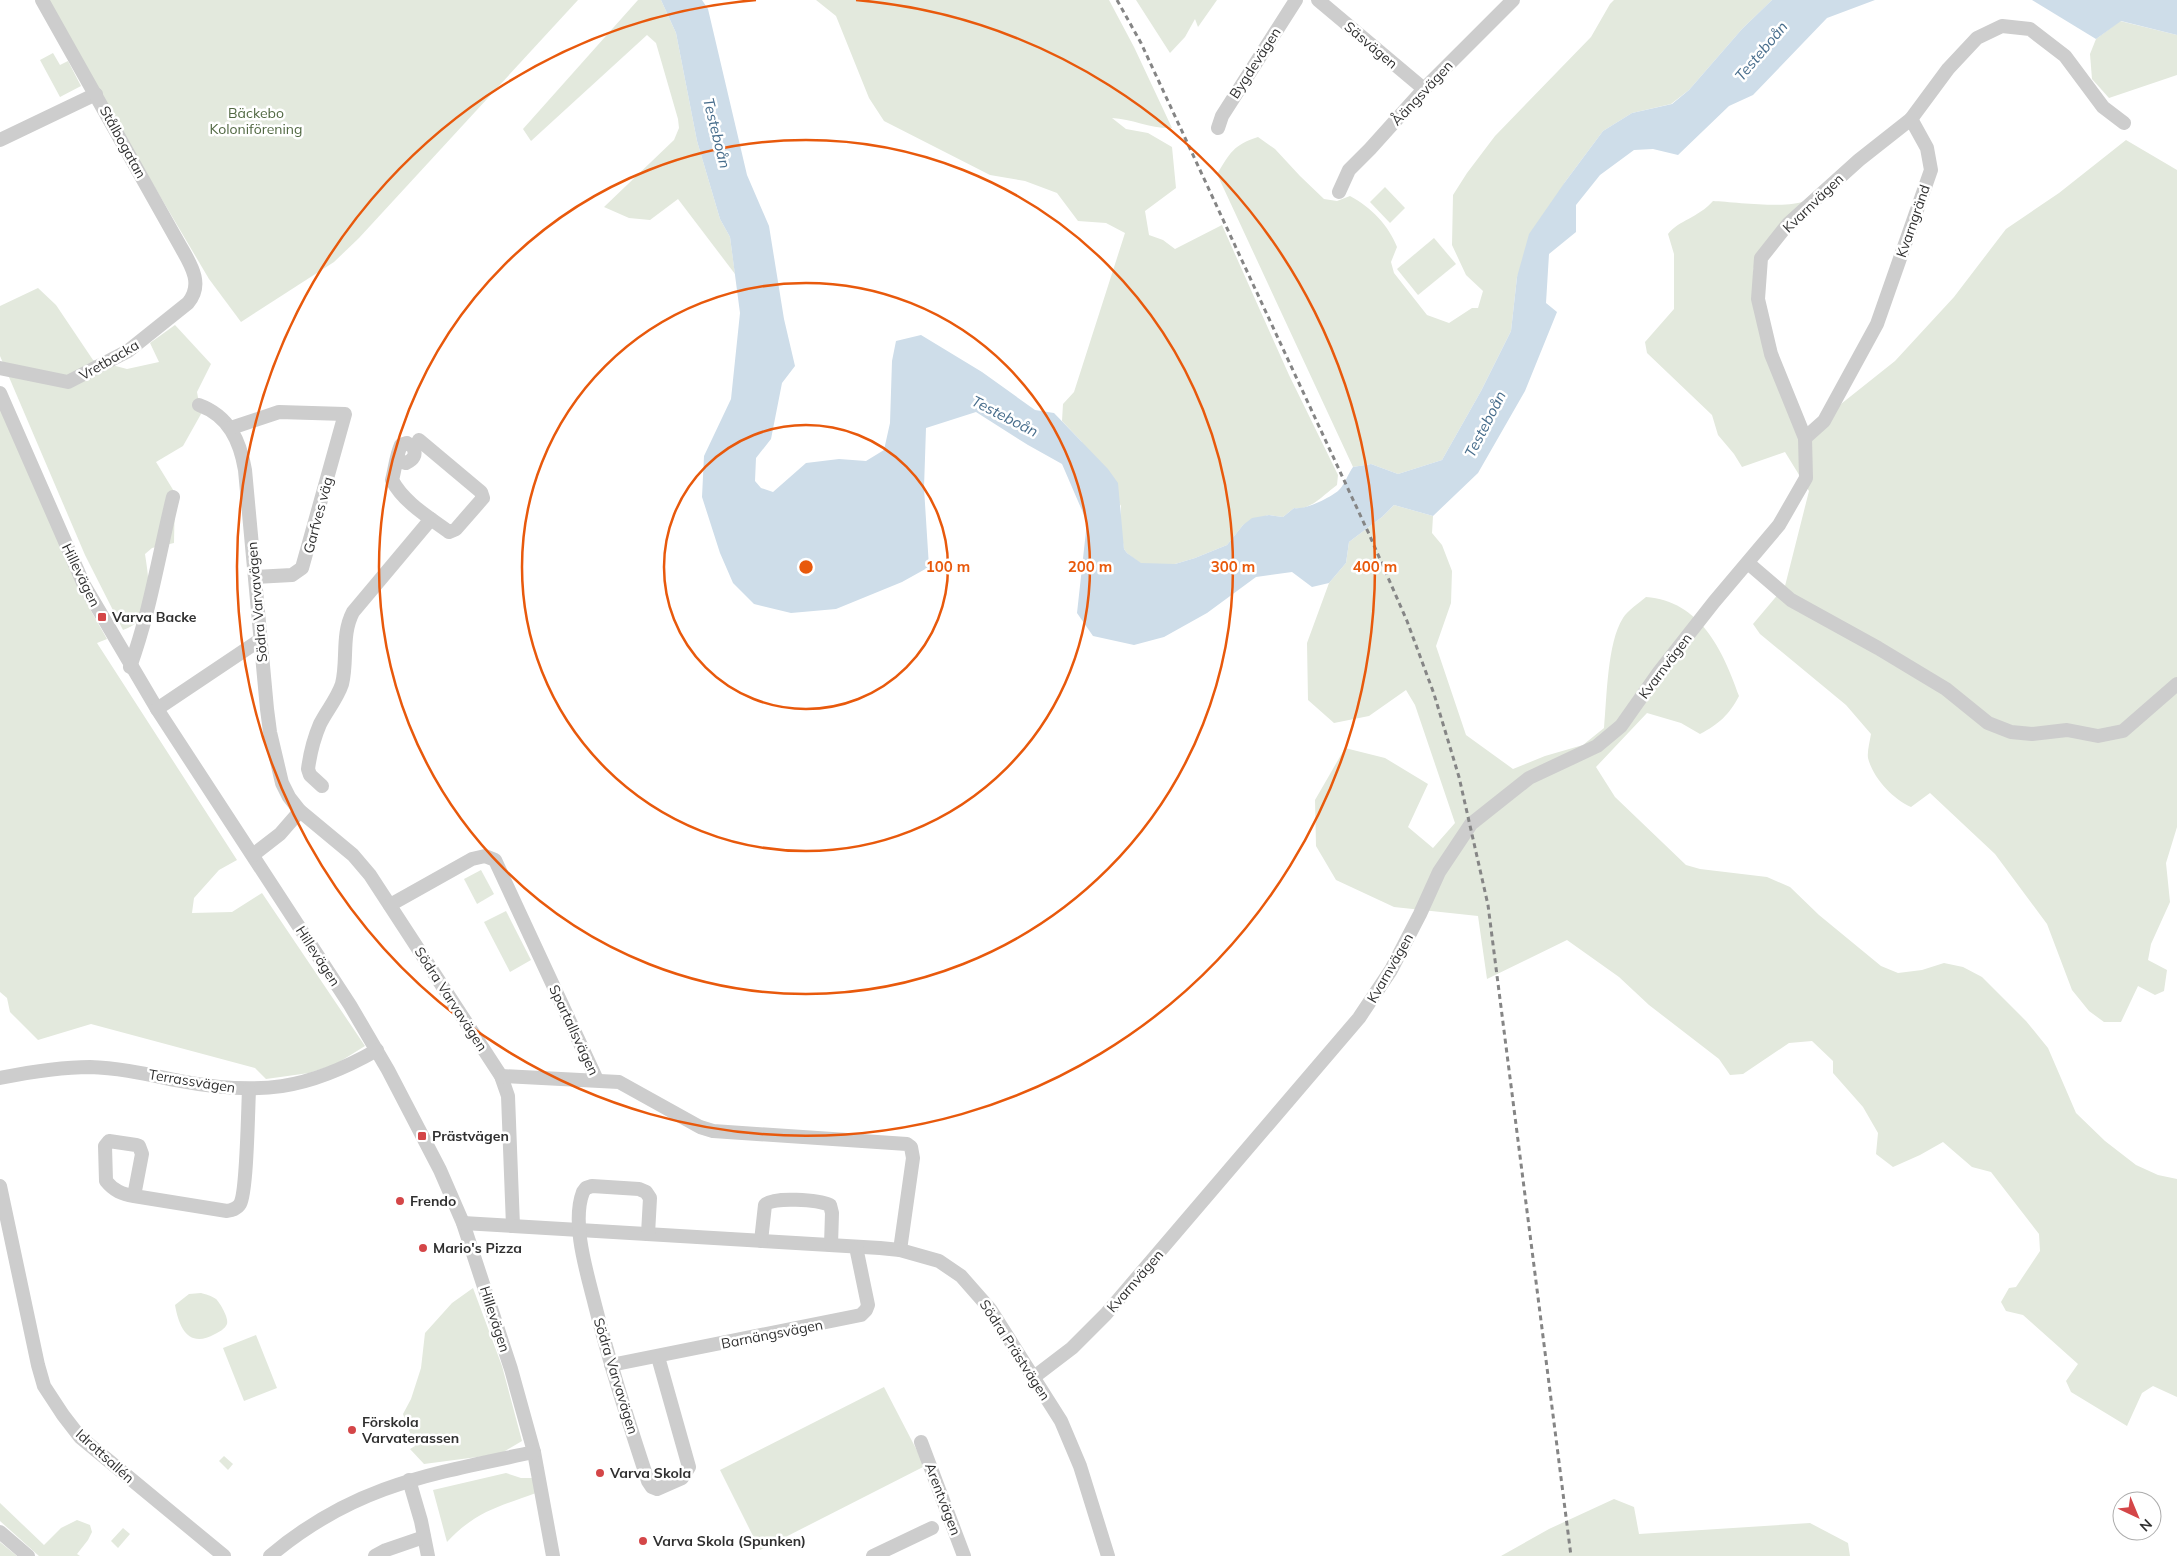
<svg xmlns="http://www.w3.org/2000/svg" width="2177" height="1556" viewBox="0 0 2177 1556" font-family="Mulish,sans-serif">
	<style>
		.green { fill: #e3e9dd }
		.water { fill: #cedde9 }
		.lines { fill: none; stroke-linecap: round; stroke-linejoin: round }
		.minor { stroke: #cdcdcd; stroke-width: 14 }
		.rail { stroke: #858585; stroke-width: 3; stroke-dasharray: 5 4; stroke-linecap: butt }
		.ring { fill: none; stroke: #e8590c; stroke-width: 2.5 }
		.poi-dot { fill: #d44648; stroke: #fff; stroke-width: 2 }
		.labels { text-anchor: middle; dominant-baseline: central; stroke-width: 5; stroke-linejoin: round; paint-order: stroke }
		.street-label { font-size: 14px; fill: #303030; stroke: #fff }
		.park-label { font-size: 14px; fill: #516842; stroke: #fff }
		.poi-label { font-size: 14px; font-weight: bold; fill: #303030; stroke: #fff; text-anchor: start }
		.water-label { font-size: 15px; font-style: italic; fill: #466c8b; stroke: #fff }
		.centre { fill: #e8590c; stroke: #fff; stroke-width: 2.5 }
		.ring-label { font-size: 15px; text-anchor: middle; font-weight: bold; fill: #e8590c; stroke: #fff; stroke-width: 5; stroke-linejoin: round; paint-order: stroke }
	</style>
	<rect width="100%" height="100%" fill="#fff"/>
	<g class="green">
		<path d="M44,0H578L359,238L334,262L241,322L209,279Z"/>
		<path d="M638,0H661L676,33L697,141L720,219L730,237L735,274L678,199L650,220L629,218L604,207L674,140L679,128L678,119L656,43L647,35L531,141L523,129Z"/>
		<path d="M816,0H1109L1134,47L1172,128C1152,129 1132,119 1112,118L1126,129L1148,133L1172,147L1176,188L1145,211L1149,235L1163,240L1175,249L1222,225L1289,375L1338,475L1337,485C1324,494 1311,511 1294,508L1283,517L1268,515L1243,525L1227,545L1195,558L1175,564H1141L1127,553L1124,549L1120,523L1121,506L1081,441L1062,421L1063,404L1074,392L1125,233L1106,223L1078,221L1057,193L1025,181L990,175L884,121L869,98L836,16Z"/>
		<path d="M1136,0H1217L1198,27L1195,19L1185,37L1170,53Z"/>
		<path d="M1614,0H1772L1742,29L1689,90L1671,104L1632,113L1603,131L1565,182L1517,277L1511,331L1481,391L1442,460L1398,474L1371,464L1353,467L1217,174C1230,153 1233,145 1258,137L1275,149L1300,176L1324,199L1337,201L1350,196C1371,207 1389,226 1397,247L1391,262L1394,273L1427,315L1449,323L1472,308H1478L1483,291L1466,275L1452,245L1453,195L1467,173L1495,136L1591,37L1610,4Z"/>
		<path d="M2120,21L2177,35V75L2109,98L2092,79L2090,54L2096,39Z"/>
		<path d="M53,53L60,65L68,61L81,86L60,97L40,60Z"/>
		<path d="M2126,140L2177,170V827L2166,863L2170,902L2151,944L2148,960L2167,970L2164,991L2155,995L2138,986L2121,1022H2104L2089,1011L2072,990L2047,924L1995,854L1930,793L1911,807C1893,799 1873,778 1868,758C1867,751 1870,741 1871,734L1846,705L1760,634L1753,624L1785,586L1809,491L1785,452L1742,467L1734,454L1718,435L1712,415L1647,353L1645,342L1674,309V254L1668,234C1679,220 1698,218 1713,201C1734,202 1788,209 1804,201L1766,247L1753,269V303L1802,435L1895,361L1954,297L2006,229L2059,193Z"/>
		<path d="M1385,187L1405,208L1390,223L1370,202Z"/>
		<path d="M1434,238L1456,264L1418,295L1397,269Z"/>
		<path d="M38,288L56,305L93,360L127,369L159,362L150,343L175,325L211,364L197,392L201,414L183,446L156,462L175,493L174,543L152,548L145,554C148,574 154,606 137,622C133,626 128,628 123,630L85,555L0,356V306Z"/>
		<path d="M0,407L83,597L107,639L97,643L237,860L219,870L194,898L192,913L232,912L262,893L365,1046L336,1064L309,1073L266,1079L255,1068L91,1024L38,1040L10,1012L7,998L0,992Z"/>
		<path d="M1394,505L1433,516L1432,533L1442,545L1452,571L1451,603L1436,646L1466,735L1513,769L1545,756L1583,745L1604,728C1607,698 1607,643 1623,618C1628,610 1639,603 1646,597C1700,601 1723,650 1739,696C1729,715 1719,724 1700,734L1681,723L1647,713L1596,767L1615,797L1686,865L1700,869L1767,877L1790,887L1819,915L1881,966L1898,973L1922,970L1944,963L1963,967L1982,977L2026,1021L2048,1048L2076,1113L2105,1141L2136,1165L2158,1175L2177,1179V1397L2153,1386L2142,1393L2127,1426L2071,1392L2066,1381L2078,1364L2023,1315L2006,1311L2001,1302L2009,1288L2016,1287L2040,1251L2039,1234L1991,1172L1972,1167L1943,1142L1920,1155L1893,1167L1876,1154L1878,1133L1863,1107L1833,1073V1061L1812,1041L1789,1043L1743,1074L1730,1075L1719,1059L1649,1005L1619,977L1567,940L1487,979L1478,916L1394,907L1336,880L1316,846L1315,800L1345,748L1385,758L1428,784L1408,827L1433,848L1455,823L1415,705L1406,690L1369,716L1334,723L1308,700L1307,643L1329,583L1346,563L1349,542L1382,517Z"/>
		<path d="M481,870L494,894L477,904L464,879Z"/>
		<path d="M506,911L531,960L510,972L484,922Z"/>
		<path d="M473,1288L502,1366L522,1441L500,1454L424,1464L410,1449L415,1446L403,1414L411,1399L421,1368L425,1333L452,1303Z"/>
		<path d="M201,1293C205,1294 212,1296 216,1299C220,1303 229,1318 227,1324C225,1329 219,1332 215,1334C189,1349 179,1328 175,1305L189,1294Z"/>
		<path d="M256,1335L277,1388L244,1401L223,1348Z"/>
		<path d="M884,1387L925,1466L760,1550L720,1470Z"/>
		<path d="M224,1456L233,1464L228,1470L219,1461Z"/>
		<path d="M506,1473L521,1478H533L536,1493C498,1507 476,1511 447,1542L433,1490Z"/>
		<path d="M1614,1499L1634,1507L1639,1534L1810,1523L1848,1543L1850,1556H1501L1549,1529Z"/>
		<path d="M0,1503L44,1545L61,1528L77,1520L90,1525L92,1532L88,1540L77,1554L80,1556H39L0,1521Z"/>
		<path d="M123,1528L130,1534L118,1548L111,1541Z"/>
		<path d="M0,1542L17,1556H0Z"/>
	</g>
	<g class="water">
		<path d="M661,0H702L708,9L747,175L769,226L784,319L795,366L782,383L771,439L756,458L755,481L761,488L773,492L806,463L839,459L866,461L884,450L890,423L892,361L896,341L921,335L982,372L1035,410L1054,413L1108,469L1118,483L1124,549L1127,553L1141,563L1175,564L1195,558L1227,545L1243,525L1252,518L1269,515L1283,517L1294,508C1306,510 1329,498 1338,491C1344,486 1348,474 1353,467L1371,464L1398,474L1442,460L1481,391L1511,331L1517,277L1529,234L1565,182L1603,131L1632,113L1672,104L1689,90L1742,29L1772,0H1875L1827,18L1753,95L1729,106L1678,155L1653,149L1634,150L1600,175L1576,205V232L1549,254L1546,303L1557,312L1525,391L1478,473L1433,516L1394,505L1382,517L1349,542L1346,563L1329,583L1312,587L1292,572L1256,577L1207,613L1164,637L1134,645L1093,636L1077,613L1087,522L1062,464L1028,445L976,412L926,428L924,488L929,567L902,582L836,609L791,613L754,604L733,583L720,553L702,497L704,456L731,399L740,313L730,237L720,219L697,141L676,33Z"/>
		<path d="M2032,0H2177V35L2121,21L2096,39Z"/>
	</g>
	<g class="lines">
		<g class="minor">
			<path d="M1318,0L1424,89"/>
			<path d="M1218,128L1222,116L1296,0"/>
			<path d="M0,140L96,94"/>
			<path d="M1339,192L1349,170L1370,149L1424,89L1513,0"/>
			<path d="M0,368L68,382L128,351L188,303C205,283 189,262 178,242L42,0"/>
			<path d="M0,393L84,585L157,709L350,1005L388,1070L440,1170L463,1223L511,1369L534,1452L553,1556"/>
			<path d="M199,405C229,416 240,441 245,470L267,709L270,732L282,783L289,797L300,811L353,855L370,875L501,1076L508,1096L513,1226"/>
			<path d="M231,428L279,412L345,414L302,568L292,575L255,577"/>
			<path d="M1805,438L1824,421L1877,324L1931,170L1927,148L1911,119"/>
			<path d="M397,460L406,463C413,460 417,455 413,447L407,443L401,445C396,456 395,469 392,480C403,502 430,518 449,532L456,529L483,498L481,492L419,440"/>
			<path d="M1748,563L1791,600L1878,648L1946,689L1988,723L2011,732L2032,734L2067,730L2098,736L2123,731L2177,684"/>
			<path d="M130,667C150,612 159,554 173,497"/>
			<path d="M157,709L260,640"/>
			<path d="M322,786L310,775L308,769C310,754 314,738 320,724C327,710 337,699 342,684C348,660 341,635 353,612L431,519"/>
			<path d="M253,855L280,834L300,811"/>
			<path d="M390,905L472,859L485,856L495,860L597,1080"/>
			<path d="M501,1076L619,1082L700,1127L713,1131L907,1144L911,1147L913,1158L900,1250"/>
			<path d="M0,1078C30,1072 59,1067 90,1067C121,1068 150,1075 180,1081C259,1096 307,1090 377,1050"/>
			<path d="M0,1186L38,1365L44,1386L63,1415L80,1437L224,1556"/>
			<path d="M134,1196L142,1154L139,1146L136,1145L109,1141L105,1146L106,1181C114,1191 122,1194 134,1196L227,1211C232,1210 237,1209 240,1204C247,1192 248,1108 249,1090"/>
			<path d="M463,1223L880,1248L900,1250L939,1261L961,1276L990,1309L1061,1421L1080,1466L1108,1556"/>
			<path d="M648,1234L650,1198L646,1192L639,1189L592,1186L586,1188L583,1192C571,1223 587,1273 595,1305C610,1365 629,1423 648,1481L652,1487L657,1489L682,1478L689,1467L658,1357"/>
			<path d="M761,1241L765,1205C772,1196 819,1200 830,1205L832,1213L831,1245"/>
			<path d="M611,1365L861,1315L866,1310L868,1305L856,1247"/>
			<path d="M1034,1377L1072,1348L1106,1314L1359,1018L1391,970L1420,914L1439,872L1471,824L1529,778L1597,746L1621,726L1659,672L1714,602L1779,525L1806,478L1805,438L1771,354L1758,299L1761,258L1788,224L1859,160L1911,119L1948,69L1977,38L2002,26L2030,29L2065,56L2103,107L2124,123"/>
			<path d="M921,1442L964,1556"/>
			<path d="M409,1480L421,1521L428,1556"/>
			<path d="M0,1532L28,1556"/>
			<path d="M270,1556C354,1485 431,1474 534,1452"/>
			<path d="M375,1556L386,1550L424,1537"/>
			<path d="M873,1556L932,1528"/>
		</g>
		<path class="rail" d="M1117,0L1141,43L1369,534L1407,621L1434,694L1459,777L1488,905L1571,1556"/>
	</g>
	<g class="ring">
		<circle cx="806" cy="567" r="142"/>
		<circle cx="806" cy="567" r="284"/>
		<circle cx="806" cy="567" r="427"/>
		<path d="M856 0A569 569 0 1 1 756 0"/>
	</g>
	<g class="poi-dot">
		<rect x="97" y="612" width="10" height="10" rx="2.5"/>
		<rect x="417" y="1131" width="10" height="10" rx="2.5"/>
		<circle cx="400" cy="1201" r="5"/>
		<circle cx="423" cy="1248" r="5"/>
		<circle cx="352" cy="1430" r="5"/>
		<circle cx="600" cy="1473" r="5"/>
		<circle cx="643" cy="1541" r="5"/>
	</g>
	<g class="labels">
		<g class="street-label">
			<text transform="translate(1371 45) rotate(40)">Säsvägen</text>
			<text transform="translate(1255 63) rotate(-57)">Bygdevägen</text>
			<text transform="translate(1422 93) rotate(-47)">Åängsvägen</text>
			<text transform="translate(123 142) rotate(61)">Stålbogatan</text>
			<text transform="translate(1813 203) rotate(-44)">Kvarnvägen</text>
			<text transform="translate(1913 221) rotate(-71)">Kvarngränd</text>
			<text transform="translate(109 360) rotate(-30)">Vretbacka</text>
			<text transform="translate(318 515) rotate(-75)">Garfves väg</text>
			<text transform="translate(81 575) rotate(64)">Hillevägen</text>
			<text transform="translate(257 602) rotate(-95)">Södra Varvavägen</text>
			<text transform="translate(1665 666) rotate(-53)">Kvarnvägen</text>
			<text transform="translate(318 956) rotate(57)">Hillevägen</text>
			<text transform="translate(1390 968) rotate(-60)">Kvarnvägen</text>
			<text transform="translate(451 999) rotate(57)">Södra Varvavägen</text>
			<text transform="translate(574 1030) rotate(65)">Spartallsvägen</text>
			<text transform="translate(192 1081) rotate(9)">Terrassvägen</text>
			<text transform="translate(1135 1281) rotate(-49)">Kvarnvägen</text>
			<text transform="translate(495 1319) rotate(72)">Hillevägen</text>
			<text transform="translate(772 1334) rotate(-11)">Barnängsvägen</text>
			<text transform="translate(1015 1350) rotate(57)">Södra Prästvägen</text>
			<text transform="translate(616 1376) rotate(73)">Södra Varvavägen</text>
			<text transform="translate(105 1456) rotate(42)">Idrottsallén</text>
			<text transform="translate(943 1499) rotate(69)">Arentvägen</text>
		</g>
		<g class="park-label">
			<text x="256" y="113">Bäckebo<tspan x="256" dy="16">Koloniförening</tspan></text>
		</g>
		<g class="poi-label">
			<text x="112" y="617">Varva Backe</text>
			<text x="432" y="1136">Prästvägen</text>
			<text x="410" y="1201">Frendo</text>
			<text x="433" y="1248">Mario's Pizza</text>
			<text x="362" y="1422">Förskola<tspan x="362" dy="16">Varvaterassen</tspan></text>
			<text x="610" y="1473">Varva Skola</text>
			<text x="653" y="1541">Varva Skola (Spunken)</text>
		</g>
		<g class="water-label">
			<text transform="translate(1761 51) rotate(-50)">Testeboån</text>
			<text transform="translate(717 133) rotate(76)">Testeboån</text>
			<text transform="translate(1005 416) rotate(27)">Testeboån</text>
			<text transform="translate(1485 424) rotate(-63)">Testeboån</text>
		</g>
	</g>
	<circle cx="806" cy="567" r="8" class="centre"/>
	<g class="ring-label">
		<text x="948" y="572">100 m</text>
		<text x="1090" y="572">200 m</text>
		<text x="1233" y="572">300 m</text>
		<text x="1375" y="572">400 m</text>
	</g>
	<g transform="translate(2137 1516) rotate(136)"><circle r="24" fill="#ffffff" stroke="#acacac"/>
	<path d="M0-4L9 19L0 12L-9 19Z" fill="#d44648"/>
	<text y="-8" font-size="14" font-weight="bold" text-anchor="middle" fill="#303030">N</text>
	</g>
</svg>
